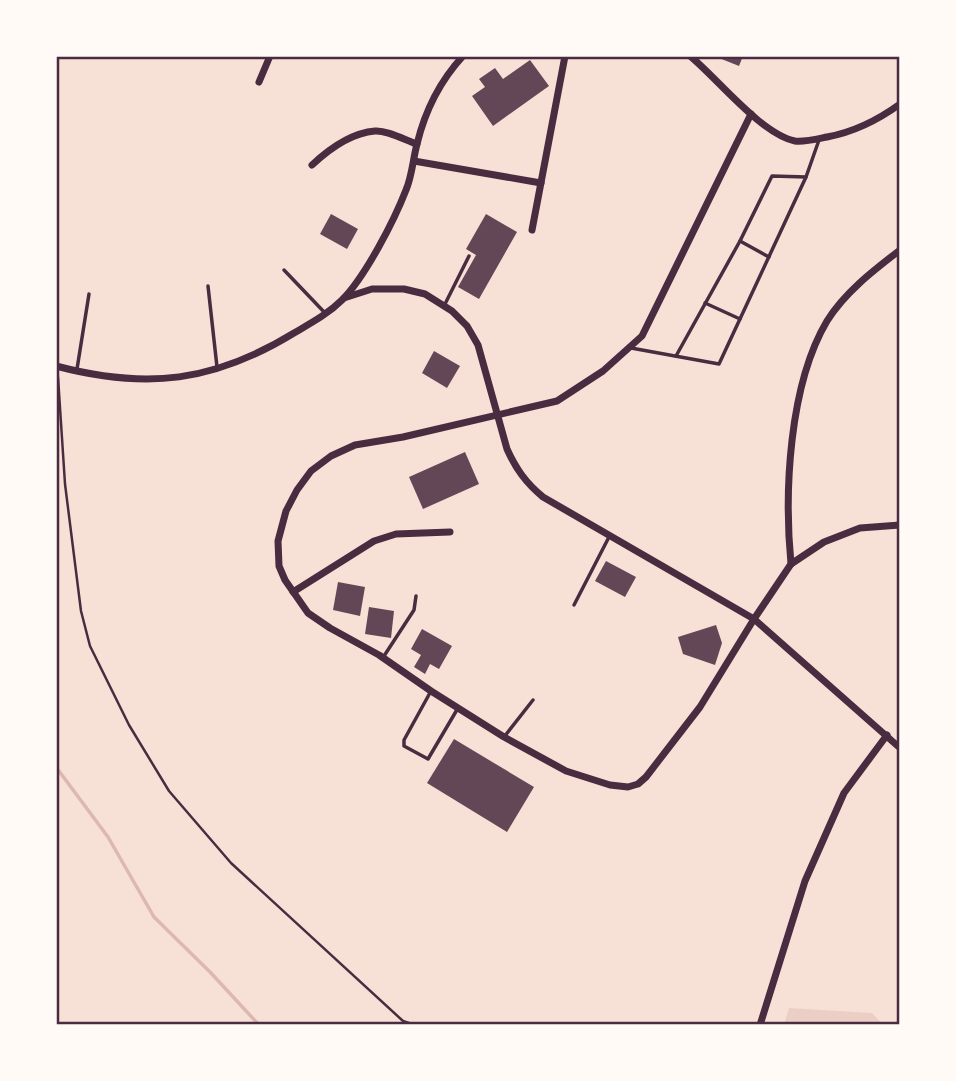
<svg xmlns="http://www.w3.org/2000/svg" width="956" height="1081" viewBox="0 0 956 1081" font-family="'DejaVu Sans',sans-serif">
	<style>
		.green { fill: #ebcfc5 }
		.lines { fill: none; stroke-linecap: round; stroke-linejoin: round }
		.stream { stroke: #dcb8b0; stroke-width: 3.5 }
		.building { fill: #644757 }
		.path { stroke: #4a2c40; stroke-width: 2.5 }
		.service { stroke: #4a2c40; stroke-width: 3.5 }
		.minor { stroke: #4a2c40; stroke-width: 7 }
		.neatline { fill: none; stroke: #4a2c40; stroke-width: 2.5 }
	</style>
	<rect width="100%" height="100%" fill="#f7e1d7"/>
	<path class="green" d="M789,1008L872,1013L883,1025H784Z"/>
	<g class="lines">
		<path class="stream" d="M56,767L108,837L154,917L211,973L259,1025"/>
	</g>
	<g class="building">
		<path d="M714,56H743L739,66Z"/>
		<path d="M530,60L549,86L493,126L472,96L485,87L479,79L495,68L503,79Z"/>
		<path d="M331,214L358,229L347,249L320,234Z"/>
		<path d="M486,214L517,232L479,299L458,287L476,255L466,249Z"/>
		<path d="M434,351L460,366L447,388L422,373Z"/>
		<path d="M465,452L479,484L423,509L409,477Z"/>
		<path d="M606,561L636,577L625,597L595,581Z"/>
		<path d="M338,582L365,587L360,616L333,610Z"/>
		<path d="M369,607L394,611L391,638L365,634Z"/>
		<path d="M716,625L722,643L715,665L683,654L678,637Z"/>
		<path d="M422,629L452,646L439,669L430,664L425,674L414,667L421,655L411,649Z"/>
		<path d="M454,739L534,787L507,832L427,783Z"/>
	</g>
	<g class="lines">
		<path class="path" d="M58,377L65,484L81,611L90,646L129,725L169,791L231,863L403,1021L415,1025"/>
		<g class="service">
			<path d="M740,241L769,257"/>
			<path d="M284,270L326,314"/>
			<path d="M208,286L217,367"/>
			<path d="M705,303L740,319"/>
			<path d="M444,306L469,256"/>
			<path d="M631,348L719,364L806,177L819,140"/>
			<path d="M676,356L740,241L772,176L806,177"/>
			<path d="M77,369L89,294"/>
			<path d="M574,605L609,537"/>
			<path d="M384,656L414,610L416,596"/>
			<path d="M431,691L404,740V746L428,759L458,708"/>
			<path d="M504,737L533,700"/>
		</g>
		<g class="minor">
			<path d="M690,56C717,78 761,134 795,141C805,142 817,139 827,137C854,132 878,120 900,104"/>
			<path d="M259,82L270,56"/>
			<path d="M751,114L642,336L603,371L557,401L403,437L355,445L331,456L311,471L297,490L286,511L278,541L279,566L285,580L308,613L330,628L379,655L431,691L504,737L566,771L610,785L628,787L638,784L646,777L700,707L754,619L791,564L824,542L860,528L900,525"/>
			<path d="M414,161L541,183"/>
			<path d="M312,165C329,149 350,133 375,131C387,130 405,140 417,144"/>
			<path d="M532,230L565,56"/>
			<path d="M344,298L372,289H404L425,294L452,311L467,326L478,345L507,449C516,469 526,483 543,497L754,619L900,748"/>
			<path d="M56,366C147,390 214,382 294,333C311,323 328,314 342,300C365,277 394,221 406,190C412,176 413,159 417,144C425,111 440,81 463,56"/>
			<path d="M791,564C784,492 789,385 827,321C845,292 874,270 900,250"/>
			<path d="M293,592L374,541L396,534L450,532"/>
			<path d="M760,1025L805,881L844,793L887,735"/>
		</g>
	</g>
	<rect width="956" height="1081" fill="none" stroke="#fffaf5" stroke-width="116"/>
	<rect x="58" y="58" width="840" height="965" class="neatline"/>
</svg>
